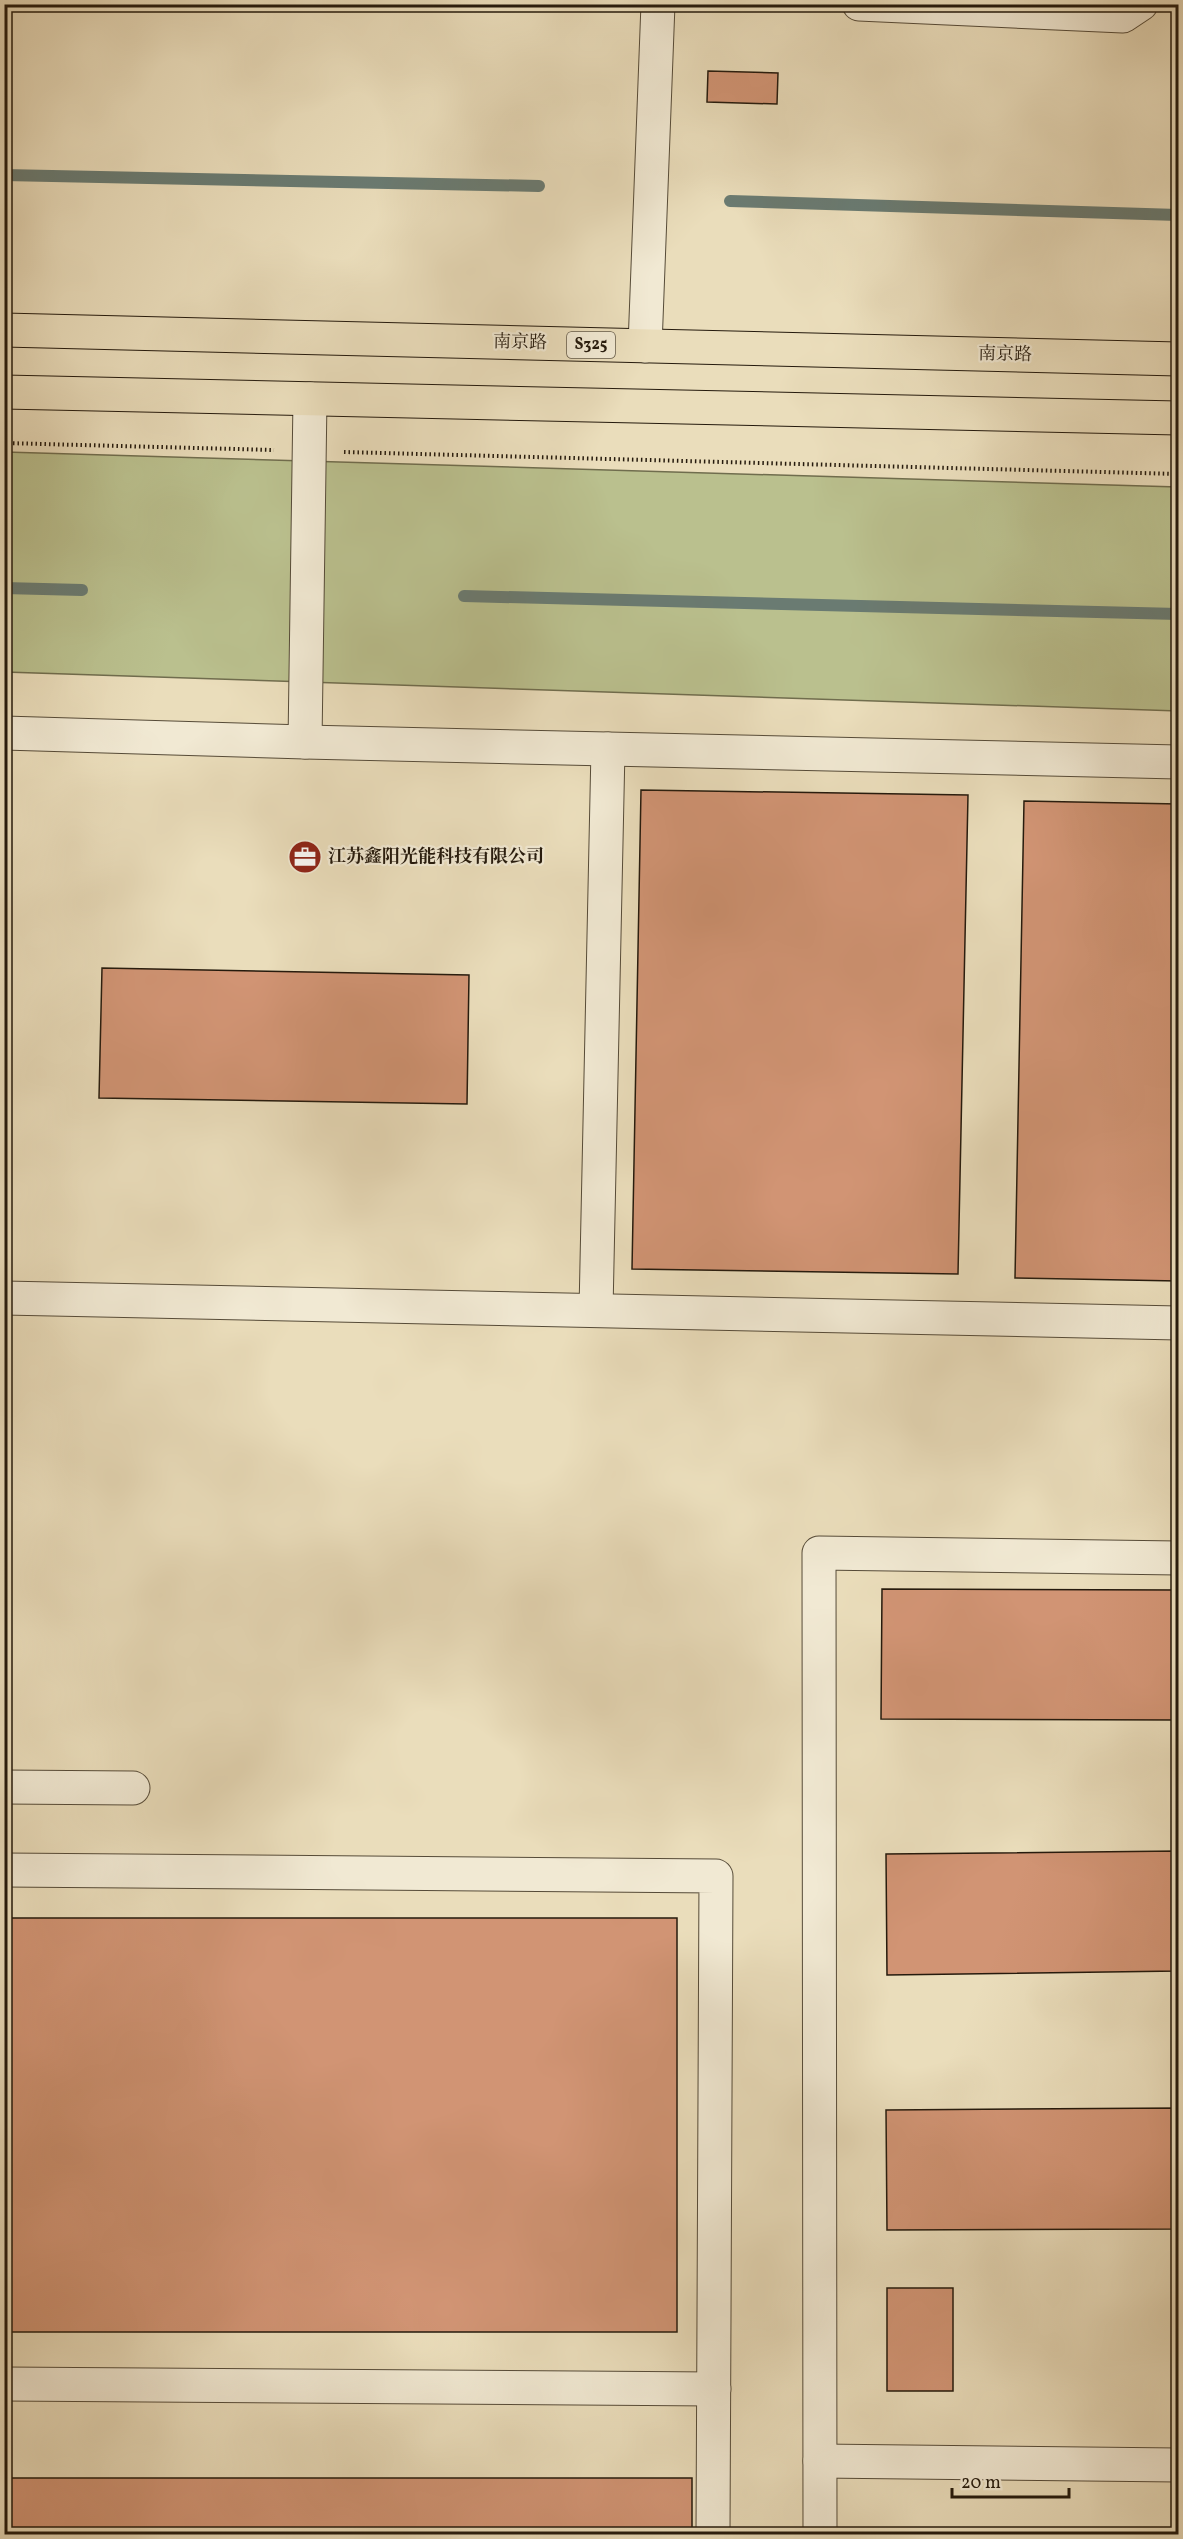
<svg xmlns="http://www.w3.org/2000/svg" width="1183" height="2539" viewBox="0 0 1183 2539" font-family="Vollkorn,'Noto Serif SC',serif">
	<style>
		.green { fill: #bac08e; stroke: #706d4e; stroke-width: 1.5 }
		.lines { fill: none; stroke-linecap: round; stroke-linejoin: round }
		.stream { stroke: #6a7b72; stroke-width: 12 }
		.building { fill: #d19474; stroke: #251a0d; stroke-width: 1.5 }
		.minor-casing { stroke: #564b38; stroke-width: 35 }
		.major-casing { stroke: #251a0d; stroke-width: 35 }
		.path { stroke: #251a0d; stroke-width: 4; stroke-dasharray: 1.5 3; stroke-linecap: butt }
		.minor { stroke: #f1e9d3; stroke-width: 33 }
		.major { stroke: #eaddbb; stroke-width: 33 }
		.labels { text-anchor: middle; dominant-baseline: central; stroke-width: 4.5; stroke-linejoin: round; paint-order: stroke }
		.shield { fill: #f1e9d3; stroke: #625848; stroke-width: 1.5 }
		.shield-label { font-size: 16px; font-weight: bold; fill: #251a0d }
		.street-label { font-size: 18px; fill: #251a0d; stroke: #f1e9d3 }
		.poi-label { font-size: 18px; font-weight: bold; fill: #251a0d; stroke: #f1e9d3; text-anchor: start }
	</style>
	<rect width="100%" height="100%" fill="#eaddbb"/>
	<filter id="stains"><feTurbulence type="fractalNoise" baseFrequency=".00333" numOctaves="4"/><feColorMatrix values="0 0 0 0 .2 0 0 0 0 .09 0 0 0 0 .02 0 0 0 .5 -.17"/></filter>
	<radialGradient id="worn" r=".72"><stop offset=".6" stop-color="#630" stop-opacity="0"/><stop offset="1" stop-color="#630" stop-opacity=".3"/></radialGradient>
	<path class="green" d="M5,452L1178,487V711L5,672Z"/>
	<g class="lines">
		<g class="stream">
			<path d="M4,175L539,186"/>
			<path d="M730,201L1178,215"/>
			<path d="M4,588L82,590"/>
			<path d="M464,596L1178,614"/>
		</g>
	</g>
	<g class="building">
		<path d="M708,71L778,73L777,104L707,102Z"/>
		<path d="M641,790L968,795L958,1274L632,1269Z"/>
		<path d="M1024,801L1178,804V1281L1015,1278Z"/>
		<path d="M102,968L469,975L467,1104L99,1098Z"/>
		<path d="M882,1589L1178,1590V1720L881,1719Z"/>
		<path d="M1178,1851V1971L887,1975L886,1854Z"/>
		<rect x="4" y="1918" width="673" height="414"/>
		<path d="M1178,2108V2229L887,2230L886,2110Z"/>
		<rect x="887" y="2288" width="66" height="103"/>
		<rect x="4" y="2478" width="688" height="56"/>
	</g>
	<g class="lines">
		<defs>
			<g id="minor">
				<path d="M859,4L1123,16L1141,4"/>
				<path d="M645,346L658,4"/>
				<path d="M4,733L305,742L1178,762"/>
				<path d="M305,742L310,399"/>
				<path d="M4,1298L1178,1323"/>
				<path d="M596,1310L608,749"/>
				<path d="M4,1787L133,1788"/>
				<path d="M4,1870L716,1876L713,2534"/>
				<path d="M4,2384L714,2389"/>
				<path d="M820,2461L1178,2465"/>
				<path d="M820,2534L819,1553L1178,1558"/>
			</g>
			<g id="major">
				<path d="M4,330L1178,359"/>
				<path d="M4,392L1178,418"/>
			</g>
		</defs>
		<use href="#minor" class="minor-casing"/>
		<use href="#major" class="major-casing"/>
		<g class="path">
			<path d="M4,443L274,450"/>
			<path d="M344,452L1178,474"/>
		</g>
		<use href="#minor" class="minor"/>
		<use href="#major" class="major"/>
	</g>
	<defs>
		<symbol id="office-disc" viewBox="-11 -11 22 22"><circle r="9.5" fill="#8f2418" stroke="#f1e9d3"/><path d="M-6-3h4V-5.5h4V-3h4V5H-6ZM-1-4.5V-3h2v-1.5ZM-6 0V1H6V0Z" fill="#fff"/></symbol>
	</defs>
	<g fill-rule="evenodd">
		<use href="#office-disc" x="286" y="838" width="38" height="38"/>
	</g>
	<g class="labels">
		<rect class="shield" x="567" y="332" width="48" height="26" rx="4.5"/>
		<g class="shield-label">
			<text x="591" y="345">S325</text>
		</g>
		<g class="street-label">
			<text transform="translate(520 343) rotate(1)">南京路</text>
			<text transform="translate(1005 355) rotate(1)">南京路</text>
		</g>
		<g class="poi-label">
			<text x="328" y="857">江苏鑫阳光能科技有限公司</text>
		</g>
	</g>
	<rect width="1183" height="2539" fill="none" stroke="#eaddbb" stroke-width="24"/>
	<rect x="6" y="6" width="1171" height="2527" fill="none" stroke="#251a0d" stroke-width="3"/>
	<rect x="12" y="12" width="1159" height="2515" fill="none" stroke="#251a0d" stroke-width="1.5"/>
	<path d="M952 2488v9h117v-9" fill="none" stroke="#251a0d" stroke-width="3"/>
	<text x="961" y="2488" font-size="18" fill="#251a0d" stroke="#f1e9d3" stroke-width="4.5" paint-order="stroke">20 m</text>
	<rect width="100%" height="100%" filter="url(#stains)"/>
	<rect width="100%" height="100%" fill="url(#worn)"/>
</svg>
